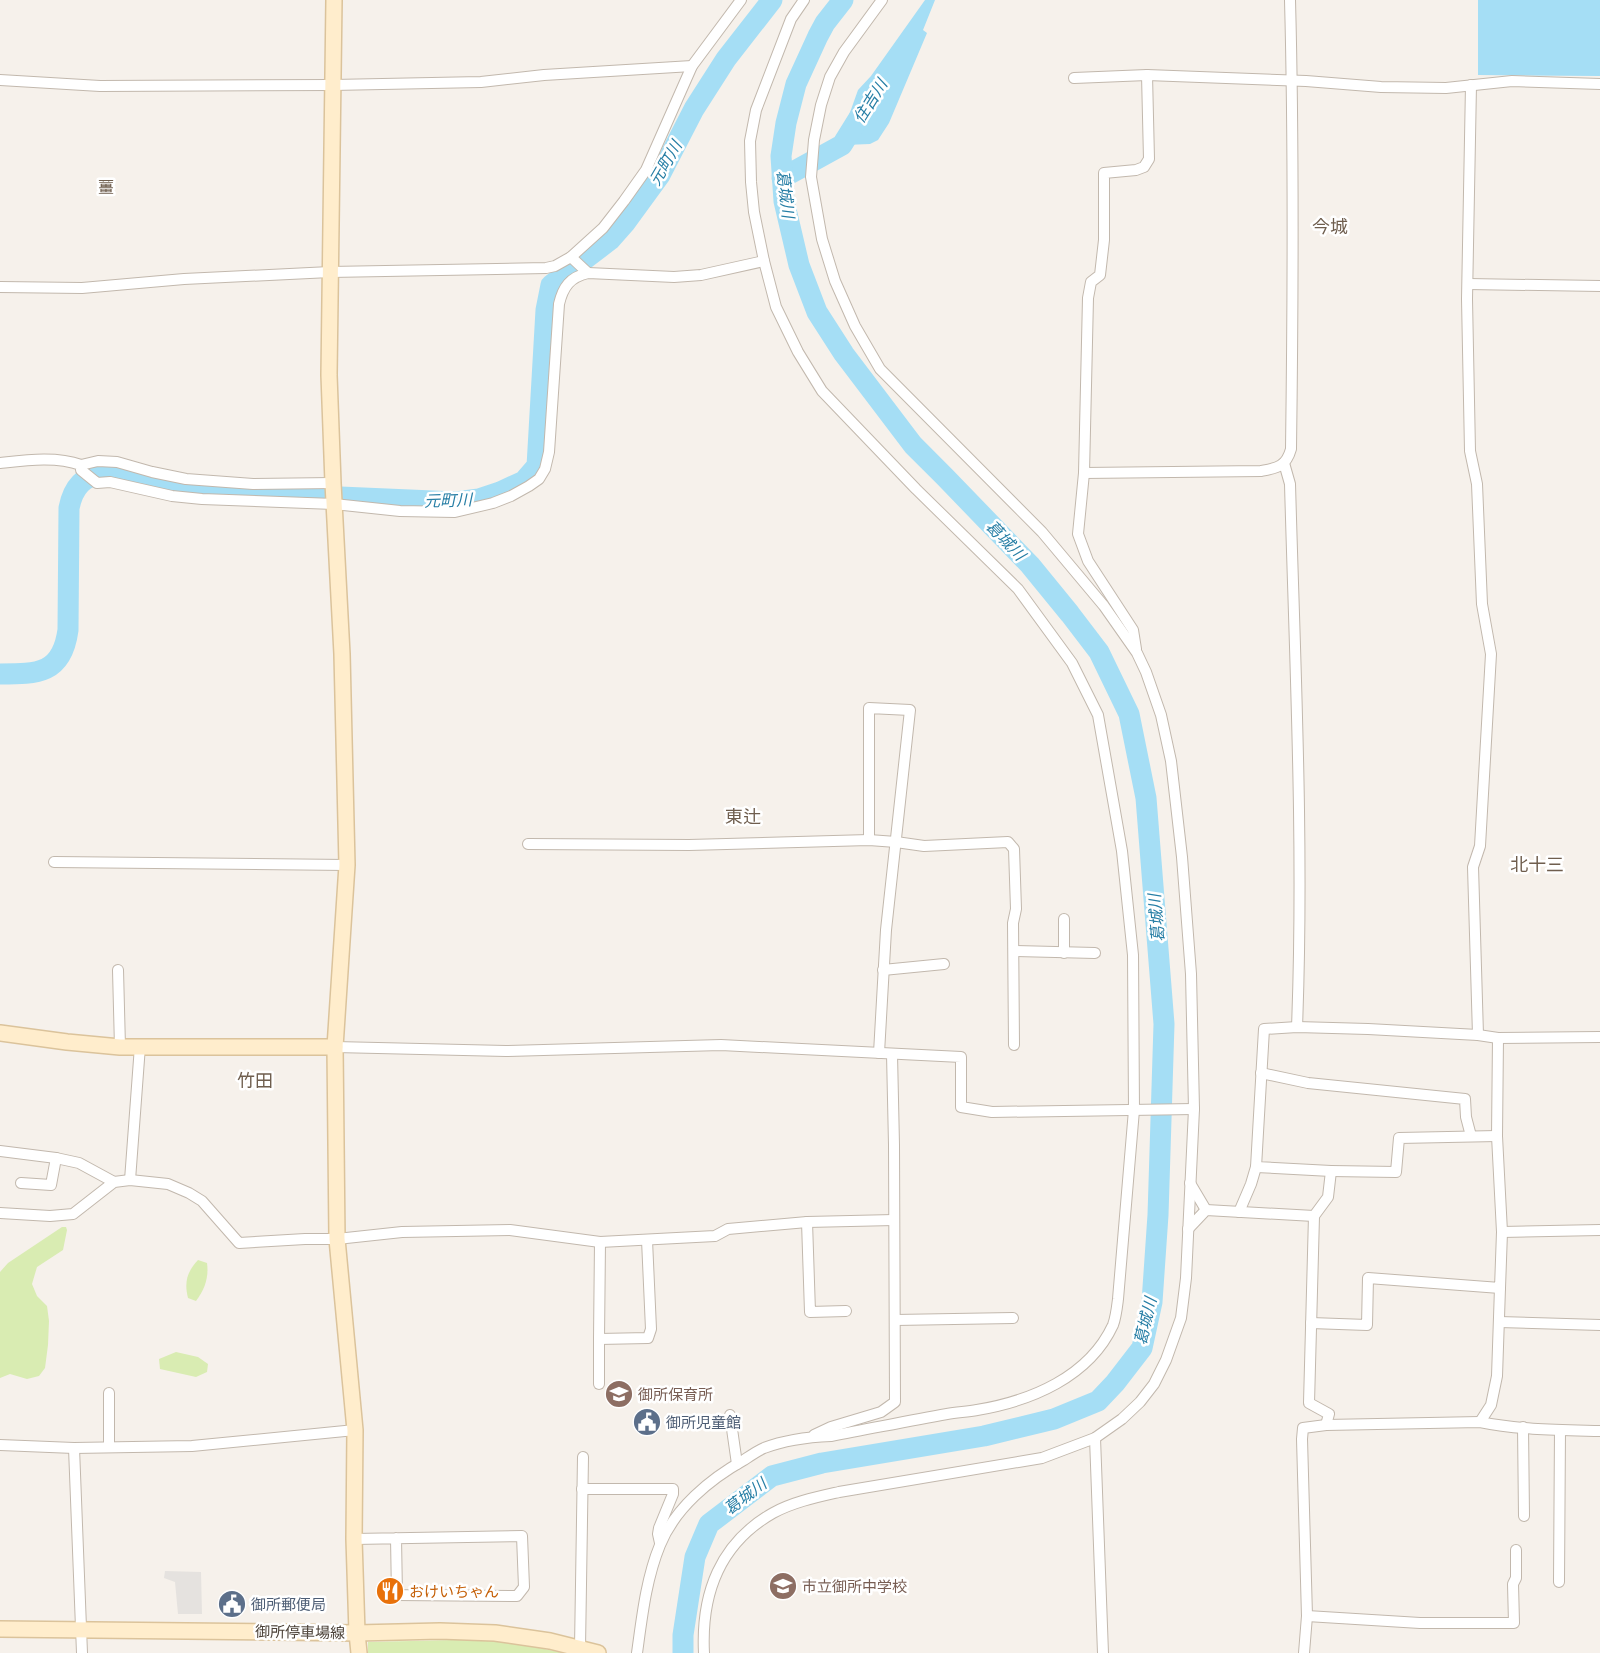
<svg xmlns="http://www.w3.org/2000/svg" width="1600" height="1653" viewBox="0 0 1600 1653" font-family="Ubuntu,'Noto Sans JP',sans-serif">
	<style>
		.green { fill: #d9ecb2 }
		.parking { fill: #e5e2df }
		.water { fill: #a5def5 }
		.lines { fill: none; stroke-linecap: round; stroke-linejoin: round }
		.river { stroke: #a5def5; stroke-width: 21 }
		.street-casing { stroke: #c2b8ad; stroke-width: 12 }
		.secondary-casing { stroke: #dbc39b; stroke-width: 18 }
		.street { stroke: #fff; stroke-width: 10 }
		.secondary { stroke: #ffedcc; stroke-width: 15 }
		.labels { text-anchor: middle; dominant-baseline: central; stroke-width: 5; stroke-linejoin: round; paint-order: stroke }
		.education-label { font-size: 15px; fill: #785e54; stroke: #fff; text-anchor: start }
		.service-label { font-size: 15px; fill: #4e5e75; stroke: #fff; text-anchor: start }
		.food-label { font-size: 15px; fill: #c56008; stroke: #fff; text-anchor: start }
		.street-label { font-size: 15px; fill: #4b4138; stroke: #fff }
		.water-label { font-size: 16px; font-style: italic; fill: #267ea5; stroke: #fff }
		.neighbourhood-label { font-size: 16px; fill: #6f5e4e; stroke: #fff }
		.quarter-label { font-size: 18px; fill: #6f5e4e; stroke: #fff }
	</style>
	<rect width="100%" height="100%" fill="#f6f1eb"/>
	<g class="green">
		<path d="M62,1227H66L67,1230L63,1250L37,1267L32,1284L37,1296L47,1306L49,1321L48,1345L45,1368L39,1376L27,1379L10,1374L0,1378V1272L8,1263Z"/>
		<path d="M198,1260L207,1263C209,1277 205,1289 196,1301L188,1298C184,1282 187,1272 198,1260Z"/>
		<path d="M176,1352L198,1357L208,1364L207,1372L196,1377L160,1369L159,1359Z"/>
		<path d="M494,1639L564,1653H368V1642Z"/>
	</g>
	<path class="parking" d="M165,1571L201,1572L202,1614H178L175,1582L164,1578Z"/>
	<g class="water">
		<path d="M925,0H935L923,30L927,33L889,123L878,140L870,144L845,145L848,118L858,90L871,76Z"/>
		<path d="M1478,0H1600V76L1478,75Z"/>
	</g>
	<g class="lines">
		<g class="river">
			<path d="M782,178L842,145L860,116"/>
			<path d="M0,674C38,674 62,674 68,630L69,508C80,453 132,479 168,487C179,490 191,490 202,491L456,502L479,499L500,492L524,481L537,466L546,310L551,285L610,240L625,223L660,175L694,109L726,59L772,0"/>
			<path d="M683,1653V1635L695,1557L709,1524L772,1476L822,1463L984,1436L1054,1419L1098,1401L1115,1383L1142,1348L1152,1302L1158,1215L1164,1024L1146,798L1129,714L1099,652L1070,614L1030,565L945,477L913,445L844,354L817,312L799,265L784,201L781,156L786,123L796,84L818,36L825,23L843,0"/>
		</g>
		<defs>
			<g id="street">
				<path d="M1074,78L1147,75L1306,81L1381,87L1446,88L1512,81L1600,84"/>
				<path d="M0,80L100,86L333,85L481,82L544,75L692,66"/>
				<path d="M1471,85L1467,299L1470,451L1477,484L1482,604L1491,654L1480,846L1473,867L1478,1035"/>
				<path d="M571,257L588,273"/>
				<path d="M1468,284L1600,286"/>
				<path d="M0,287L82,288L184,279L330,272L546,268L555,266L571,257L603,228L624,201L646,170L692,66L741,0"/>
				<path d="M0,463C27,460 56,456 81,465V470L97,483L110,482L172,496L202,499L334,504L400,511L455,512L493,503L511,496L529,486L539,479L545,469L549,452L559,304C563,287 570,277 588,273L674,277L701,275L764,261"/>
				<path d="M1284,463L1290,484C1295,665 1304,846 1297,1027"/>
				<path d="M81,465L98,461L117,462L152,472L186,479L253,484L333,483"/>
				<path d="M1084,473L1261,471C1277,468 1286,467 1291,449C1293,300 1294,150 1290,0"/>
				<path d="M1136,649L1133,630L1088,561L1078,534L1084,473L1088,298L1091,282L1100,275L1104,240V173L1136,170L1144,167L1149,159L1147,75"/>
				<path d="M869,840V708L910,710L886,930L879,1053"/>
				<path d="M528,844L689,845L869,840L896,842L924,846L1008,842L1014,849L1016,909L1013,923L1014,1045"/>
				<path d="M54,862L347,865"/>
				<path d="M1064,919V953"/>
				<path d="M1014,951L1095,953"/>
				<path d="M118,970L120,1047"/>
				<path d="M883,970L944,964"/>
				<path d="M335,1047L506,1051L721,1045L961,1057V1107L992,1112L1194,1109"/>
				<path d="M1261,1073L1308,1083L1465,1099L1466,1117L1471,1136"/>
				<path d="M0,1151L56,1158L79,1163L114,1182"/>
				<path d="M1331,1171L1396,1172L1399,1138L1497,1136"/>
				<path d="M130,1180L140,1046"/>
				<path d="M21,1183L51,1185L56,1158"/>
				<path d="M1190,1183L1206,1210"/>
				<path d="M1239,1212L1251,1184L1256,1167"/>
				<path d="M0,1213L50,1216L73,1214L114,1182L130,1180L168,1184L189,1193L202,1201L239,1243L305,1239H337L402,1232L510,1230L600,1242L715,1236L728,1229L807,1222L894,1220"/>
				<path d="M807,1222L810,1312L846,1311"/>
				<path d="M1188,1229L1206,1210L1314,1216"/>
				<path d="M1502,1232L1600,1230"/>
				<path d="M600,1242L599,1339L648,1338L651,1329L647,1240"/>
				<path d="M895,1320L1013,1318"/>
				<path d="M1499,1322L1600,1325"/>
				<path d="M1311,1323L1367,1325L1368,1278L1500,1288L1502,1232L1497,1136L1498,1038"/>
				<path d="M599,1339V1384"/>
				<path d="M730,1415L737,1464"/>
				<path d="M1480,1422L1491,1405L1497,1376L1500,1288"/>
				<path d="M1326,1425L1329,1414L1309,1403L1314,1216L1328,1197L1331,1171L1256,1167L1264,1029L1297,1027L1368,1029L1478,1035L1498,1038L1600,1037"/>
				<path d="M1523,1427L1524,1516"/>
				<path d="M814,1435L831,1427L881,1412L895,1402L894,1145L892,1054"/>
				<path d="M1095,1438L1103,1653"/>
				<path d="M0,1445L74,1448L192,1446L355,1430"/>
				<path d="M109,1447V1393"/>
				<path d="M74,1448L82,1653"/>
				<path d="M582,1489H673V1494L659,1528L658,1534L660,1543"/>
				<path d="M354,1539L522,1536L524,1587L517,1596L397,1595L396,1538"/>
				<path d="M1559,1582L1560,1430"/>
				<path d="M1307,1616L1420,1623H1514L1513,1584L1516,1578V1550"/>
				<path d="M580,1648L583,1457"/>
				<path d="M637,1653C642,1617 646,1579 660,1545C675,1508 710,1479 744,1460C750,1456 757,1451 764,1448C785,1440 808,1437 831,1436C869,1429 908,1421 947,1414C957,1412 967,1412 977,1410C1031,1401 1089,1377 1113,1325C1116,1317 1117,1307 1118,1299L1134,1110L1133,955L1122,851L1098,715L1072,663L1018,589L916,489L822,391L798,352L776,307L764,261L754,212L751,182L750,141L756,110L791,19L804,0"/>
				<path d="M704,1653C701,1594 720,1543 773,1513C793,1502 817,1497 839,1492L1042,1458L1095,1438L1122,1419L1140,1402L1154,1384L1166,1360L1181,1318L1186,1278L1194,1109L1191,974L1182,857L1171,761L1161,715L1146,672L1137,653L1104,606L1042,532L880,369L855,326L835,281L822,239L811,177L814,140L821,105L830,77L844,52L882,0"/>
				<path d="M1304,1653L1307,1616L1302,1439L1303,1428L1326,1425L1480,1422C1519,1430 1560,1430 1600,1431"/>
			</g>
			<g id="secondary">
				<path d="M334,0L329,375L333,483L342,654L347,865L335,1047L337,1239L355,1430L354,1539L357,1633L359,1653"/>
				<path d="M0,1033L67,1042L120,1047H335"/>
				<path d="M0,1629L357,1633L440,1631L495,1633L550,1641L598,1653"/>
			</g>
		</defs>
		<use href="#street" class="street-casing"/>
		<use href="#secondary" class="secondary-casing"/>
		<use href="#street" class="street"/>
		<use href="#secondary" class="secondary"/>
	</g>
	<defs>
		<symbol id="school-disc" viewBox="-11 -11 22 22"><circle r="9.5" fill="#8d6e63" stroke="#fff"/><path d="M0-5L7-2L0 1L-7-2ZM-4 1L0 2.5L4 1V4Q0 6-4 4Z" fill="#fff"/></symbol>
		<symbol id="civic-disc" viewBox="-11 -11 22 22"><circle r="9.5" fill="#5c6f8a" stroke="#fff"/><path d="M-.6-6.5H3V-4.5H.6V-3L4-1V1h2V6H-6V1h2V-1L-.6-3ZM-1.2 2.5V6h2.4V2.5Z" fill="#fff"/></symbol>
		<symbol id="restaurant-disc" viewBox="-11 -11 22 22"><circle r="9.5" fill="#e8710a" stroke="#fff"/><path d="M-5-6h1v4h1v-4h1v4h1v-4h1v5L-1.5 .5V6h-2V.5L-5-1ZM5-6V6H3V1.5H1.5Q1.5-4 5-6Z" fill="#fff"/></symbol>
	</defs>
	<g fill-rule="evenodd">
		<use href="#school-disc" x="603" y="1378" width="32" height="32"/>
		<use href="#civic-disc" x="631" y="1406" width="32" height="32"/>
		<use href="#school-disc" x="767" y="1570" width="32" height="32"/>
		<use href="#restaurant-disc" x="374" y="1575" width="32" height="32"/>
		<use href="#civic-disc" x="216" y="1588" width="32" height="32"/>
	</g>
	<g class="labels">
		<g class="education-label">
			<text x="638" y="1394">御所保育所</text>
			<text x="802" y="1586">市立御所中学校</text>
		</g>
		<g class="service-label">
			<text x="666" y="1422">御所児童館</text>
			<text x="251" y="1604">御所郵便局</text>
		</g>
		<g class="food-label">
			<text x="409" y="1591">おけいちゃん</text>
		</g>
		<g class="street-label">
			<text transform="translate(300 1632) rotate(1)">御所停車場線</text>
		</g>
		<g class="water-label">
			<text transform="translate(870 101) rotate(-58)">住吉川</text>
			<text transform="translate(665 163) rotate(-60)">元町川</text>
			<text transform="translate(786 194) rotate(83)">葛城川</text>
			<text transform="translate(448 500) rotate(-2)">元町川</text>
			<text transform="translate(1006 540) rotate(46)">葛城川</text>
			<text transform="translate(1156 918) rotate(-95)">葛城川</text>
			<text transform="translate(1145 1321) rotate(-77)">葛城川</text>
			<text transform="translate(745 1496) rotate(-37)">葛城川</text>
		</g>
		<g class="neighbourhood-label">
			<text x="106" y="187">薑</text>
		</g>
		<g class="quarter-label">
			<text x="1330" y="226">今城</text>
			<text x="743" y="816">東辻</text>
			<text x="1537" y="864">北十三</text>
			<text x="255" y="1080">竹田</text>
		</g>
	</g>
</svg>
